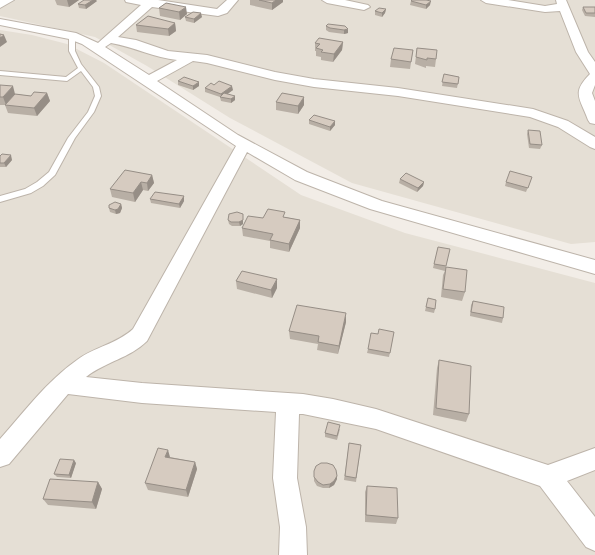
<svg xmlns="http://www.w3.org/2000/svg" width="595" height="555" viewBox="0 0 595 555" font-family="'Roboto Condensed',sans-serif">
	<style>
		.residential { fill: #e5dfd5 }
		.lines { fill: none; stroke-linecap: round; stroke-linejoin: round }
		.lane-casing { stroke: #bdb4aa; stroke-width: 2 }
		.street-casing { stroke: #bdb4aa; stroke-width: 2 }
		.lane { fill: #fff; fill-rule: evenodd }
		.street { fill: #fff; fill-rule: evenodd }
		.wall { fill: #b8afa5 }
		.shaded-wall { fill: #968e86 }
		.building { fill: #d6cbc0; stroke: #968e86 }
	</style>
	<rect width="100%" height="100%" fill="#f2ede7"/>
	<g class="residential">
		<path d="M0,0H595V242L571,244L352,183L230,118L147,66L95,37L0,16Z"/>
		<path d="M0,30L32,35L67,44L104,63L301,195L405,233L595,283V555H0Z"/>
	</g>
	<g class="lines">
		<defs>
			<path id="lane" d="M72,34L75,36V51L81,64L99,87L101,96L94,112L75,138L55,175L43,186L31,193L0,202V196L25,189L37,182L49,172L68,138L88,112L95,96L93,87L81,71L67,81L0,75V71L66,77L78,68L69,51V36Z"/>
			<g id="street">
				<path d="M0,0H14L0,8Z"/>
				<path d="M125,0H158L217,9L227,0H238L227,13L218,16L152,7L118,37L136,40L168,51L207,55L275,72L314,79L398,88L533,109L568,121L595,137V149L590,147L558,127L530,117L398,96L314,87L275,80L207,63L193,61L157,81L238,135L307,172L382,201L595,260V274L370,209L295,180L247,152L147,341C130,358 105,362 86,377L142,383L303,394L333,399L376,409L548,465L595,448V470L567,481L595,517V551L586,547L540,486L376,429L303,414H299L297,478L306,527L307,555H279L280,527L273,478L276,412L142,403L68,394L9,464L0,467V439C24,412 47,381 77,360C94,347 117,344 133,329L236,146L82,44L69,39L0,25V19L76,33L98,43L141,5L126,2ZM111,43C134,47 155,58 177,60L149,75L105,47Z"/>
				<path d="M322,0H345L368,5L370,7L364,10L327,3Z"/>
				<path d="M481,0H508L545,6L557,4L556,0H566L588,52L595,62V85L592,93L595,101V124L590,123L588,120C580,98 571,93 590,74L576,52L560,11L545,12L486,3Z"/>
			</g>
		</defs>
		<use href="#lane" class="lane-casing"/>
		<use href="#street" class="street-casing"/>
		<use href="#lane" class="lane"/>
		<use href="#street" class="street"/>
	</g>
	<g class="wall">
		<path d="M55,0H79L69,7L57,5Z"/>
		<path d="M250,0H283V2L272,10L250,5Z"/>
		<path d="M97,1L86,9L79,8L78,4Z"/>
		<path d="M411,1L430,5L426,9L410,5Z"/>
		<path d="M166,3L187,14L180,20L160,16L159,8Z"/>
		<path d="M583,7H595V17L585,16L582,10Z"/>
		<path d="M386,9L385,13L382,17L375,15V11Z"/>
		<path d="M185,17H202L194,23L186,21Z"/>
		<path d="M175,23L176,31L169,36L137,32L136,25Z"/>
		<path d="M326,26H345L348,33L344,34L329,32L326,30Z"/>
		<path d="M343,42L342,50L333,62L321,60V57L316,56V51H315V43Z"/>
		<path d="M417,48L436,59L435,67L426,66V68L415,64Z"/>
		<path d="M413,50L410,69L390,67L391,59Z"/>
		<path d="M444,74L459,77L457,88L442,86Z"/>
		<path d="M178,81L199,86L193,90L178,85Z"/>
		<path d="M0,85L15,94L31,96L47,93L50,101L37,116L8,113L5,105H0Z"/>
		<path d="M205,88L233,90L227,94L235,100L231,103L221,101L220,97L205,92Z"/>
		<path d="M276,102L304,105L298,114L276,110Z"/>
		<path d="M309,120L335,121V125L330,131L309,124Z"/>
		<path d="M528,130L542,145L540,149L529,148L527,134Z"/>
		<path d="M0,156L12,160L6,167H0Z"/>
		<path d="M152,175L154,183L148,191L143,190L135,202L112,197L110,189Z"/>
		<path d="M532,177L526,192L505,186L506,182Z"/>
		<path d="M400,179L424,182L423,186L417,192L399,183Z"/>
		<path d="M184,196V201L180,208L151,203L150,199Z"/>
		<path d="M121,204L122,208L120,213L116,214L110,212L109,208Z"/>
		<path d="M243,214V224L240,226H232L229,224L228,220Z"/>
		<path d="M285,217L300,220V228L289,252L270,248V241L243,236L242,228L263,218Z"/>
		<path d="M438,247L446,267L465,292L462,301L441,297L443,275L445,271L433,268Z"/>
		<path d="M236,281L277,288L272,298L237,289Z"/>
		<path d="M428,298L435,309L434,313L425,311Z"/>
		<path d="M473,301L503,318L502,323L470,316L471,305Z"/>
		<path d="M346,322L338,354L317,350L318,344L290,339L289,331Z"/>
		<path d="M394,332L389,357L367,353L368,349L378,334Z"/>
		<path d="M439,360L469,414L466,422L433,415L437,368Z"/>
		<path d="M340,429L337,440L325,437V433Z"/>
		<path d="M349,443L361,445L356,482L344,480Z"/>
		<path d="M170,457L195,462L197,469L188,497L148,490L145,483Z"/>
		<path d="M76,463L71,478L57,477L54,474Z"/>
		<path d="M314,471L337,476V479L334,485L329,488H323L317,486L314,481Z"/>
		<path d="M98,482L102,489L96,509L48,505L43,499Z"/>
		<path d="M367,486L398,518L396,524L365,522V492Z"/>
	</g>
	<g class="shaded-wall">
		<path d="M67,0H79L69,7Z"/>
		<path d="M93,0H96L97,1L86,9L85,5Z"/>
		<path d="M276,0H283V2L272,10V3Z"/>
		<path d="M431,1L430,5L426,9V5Z"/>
		<path d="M186,7L187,14L180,20L179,12Z"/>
		<path d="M386,9L385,13L382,17V13Z"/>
		<path d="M201,13L202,17L194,23V19Z"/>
		<path d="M175,23L176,31L169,36L168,29Z"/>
		<path d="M348,29V33L344,34V30Z"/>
		<path d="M4,35L7,42L0,47V38Z"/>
		<path d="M343,42L342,50L333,62L334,54Z"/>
		<path d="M199,82V86L193,90V86Z"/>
		<path d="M13,86L15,94L6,105L3,97Z"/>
		<path d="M232,86L233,90L222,98L221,94Z"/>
		<path d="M47,93L50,101L37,116L34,108Z"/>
		<path d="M235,96V100L231,103V99Z"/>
		<path d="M304,97V105L298,114V106Z"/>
		<path d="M335,121V125L330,131V127Z"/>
		<path d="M11,155L12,160L6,167L4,163Z"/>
		<path d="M152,175L154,183L148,191L147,183Z"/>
		<path d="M141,182L143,190L135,202L133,193Z"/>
		<path d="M424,182L423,186L417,192L418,188Z"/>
		<path d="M184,196V201L180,208L179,204Z"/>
		<path d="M121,204L122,208L120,213L116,214L115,210Z"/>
		<path d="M243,214V224L240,226L239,222Z"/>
		<path d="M300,220V228L289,252V244Z"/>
		<path d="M277,279V288L272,298L271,290Z"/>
		<path d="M346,313V322L338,354L339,346Z"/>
		<path d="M168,450L170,457L168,464L165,457Z"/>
		<path d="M74,460L76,463L71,478L69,475Z"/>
		<path d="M195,462L197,469L188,497L186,490Z"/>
		<path d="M337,476V479L334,485L329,488L330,484Z"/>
		<path d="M98,482L102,489L96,509L92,502Z"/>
	</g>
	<g class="building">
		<path d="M84,0H93L85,5L78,4Z"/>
		<path d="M259,0H276L272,3Z"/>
		<path d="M412,0H426L431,1L426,5L411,1Z"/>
		<path d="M166,3L186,7L179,12L159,8Z"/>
		<path d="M583,7H595V13H586Z"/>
		<path d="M379,8L386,9L382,13L375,11Z"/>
		<path d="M193,12L201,13L194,19L185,17Z"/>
		<path d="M148,16L175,23L168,29L136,25Z"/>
		<path d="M328,24L345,26L348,29L344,30L330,28L326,26Z"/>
		<path d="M0,34L4,35L0,38Z"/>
		<path d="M319,38L343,42L334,54L321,52L323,50L316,48L320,44L315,43Z"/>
		<path d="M394,48L413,50L411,62L391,59Z"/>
		<path d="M417,48L437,50L436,59L427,58V60L416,57Z"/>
		<path d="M444,74L459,77L458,84L442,82Z"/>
		<path d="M184,77L199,82L193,86L178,81Z"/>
		<path d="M219,81L232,86L221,94L205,88L211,83L214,85Z"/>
		<path d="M0,85L13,86L3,97H0Z"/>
		<path d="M34,92L47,93L34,108L5,105L15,94L31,96Z"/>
		<path d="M224,93L235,96L231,99L220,97Z"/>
		<path d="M282,93L304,97L298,106L276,102Z"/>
		<path d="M314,115L335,121L330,127L309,120Z"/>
		<path d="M528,130L540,131L542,145L530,144Z"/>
		<path d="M2,154L11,155L4,163H0V156Z"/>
		<path d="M125,170L152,175L147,183L141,182L133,193L110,189Z"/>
		<path d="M510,171L532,177L528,188L506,182Z"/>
		<path d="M406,173L424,182L418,188L400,179Z"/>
		<path d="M155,192L184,196L179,204L150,199Z"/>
		<path d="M115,202L121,204L118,209L115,210L109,208V205Z"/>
		<path d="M268,209L285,212L283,217L300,220L289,244L270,240L273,234L242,228L248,216L263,218Z"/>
		<path d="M237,212L243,214V220L239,222H231L228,220L229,214Z"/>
		<path d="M438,247L450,249L446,266L434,264Z"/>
		<path d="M446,267L467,270L465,292L443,289Z"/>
		<path d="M242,271L277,279L271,290L236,281Z"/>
		<path d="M428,298L436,300L435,309L426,307Z"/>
		<path d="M473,301L504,307L503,318L471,312Z"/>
		<path d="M297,305L346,313L339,346L318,342L319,336L289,331Z"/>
		<path d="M379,329L394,332L390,353L368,349L371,333L378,334Z"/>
		<path d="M439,360L471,366L469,414L436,408Z"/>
		<path d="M328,422L340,425L337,436L325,433Z"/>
		<path d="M349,443L361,445L356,478L345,476Z"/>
		<path d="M158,448L168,450L165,457L195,462L186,490L145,483Z"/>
		<path d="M60,459L74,460L69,475L54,474Z"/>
		<path d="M321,463H327L333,465L336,470L337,476L334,481L330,484L323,485L318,482L314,477V471L316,466Z"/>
		<path d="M50,479L98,482L92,502L43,499Z"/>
		<path d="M367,486L397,488L398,518L366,515Z"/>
	</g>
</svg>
